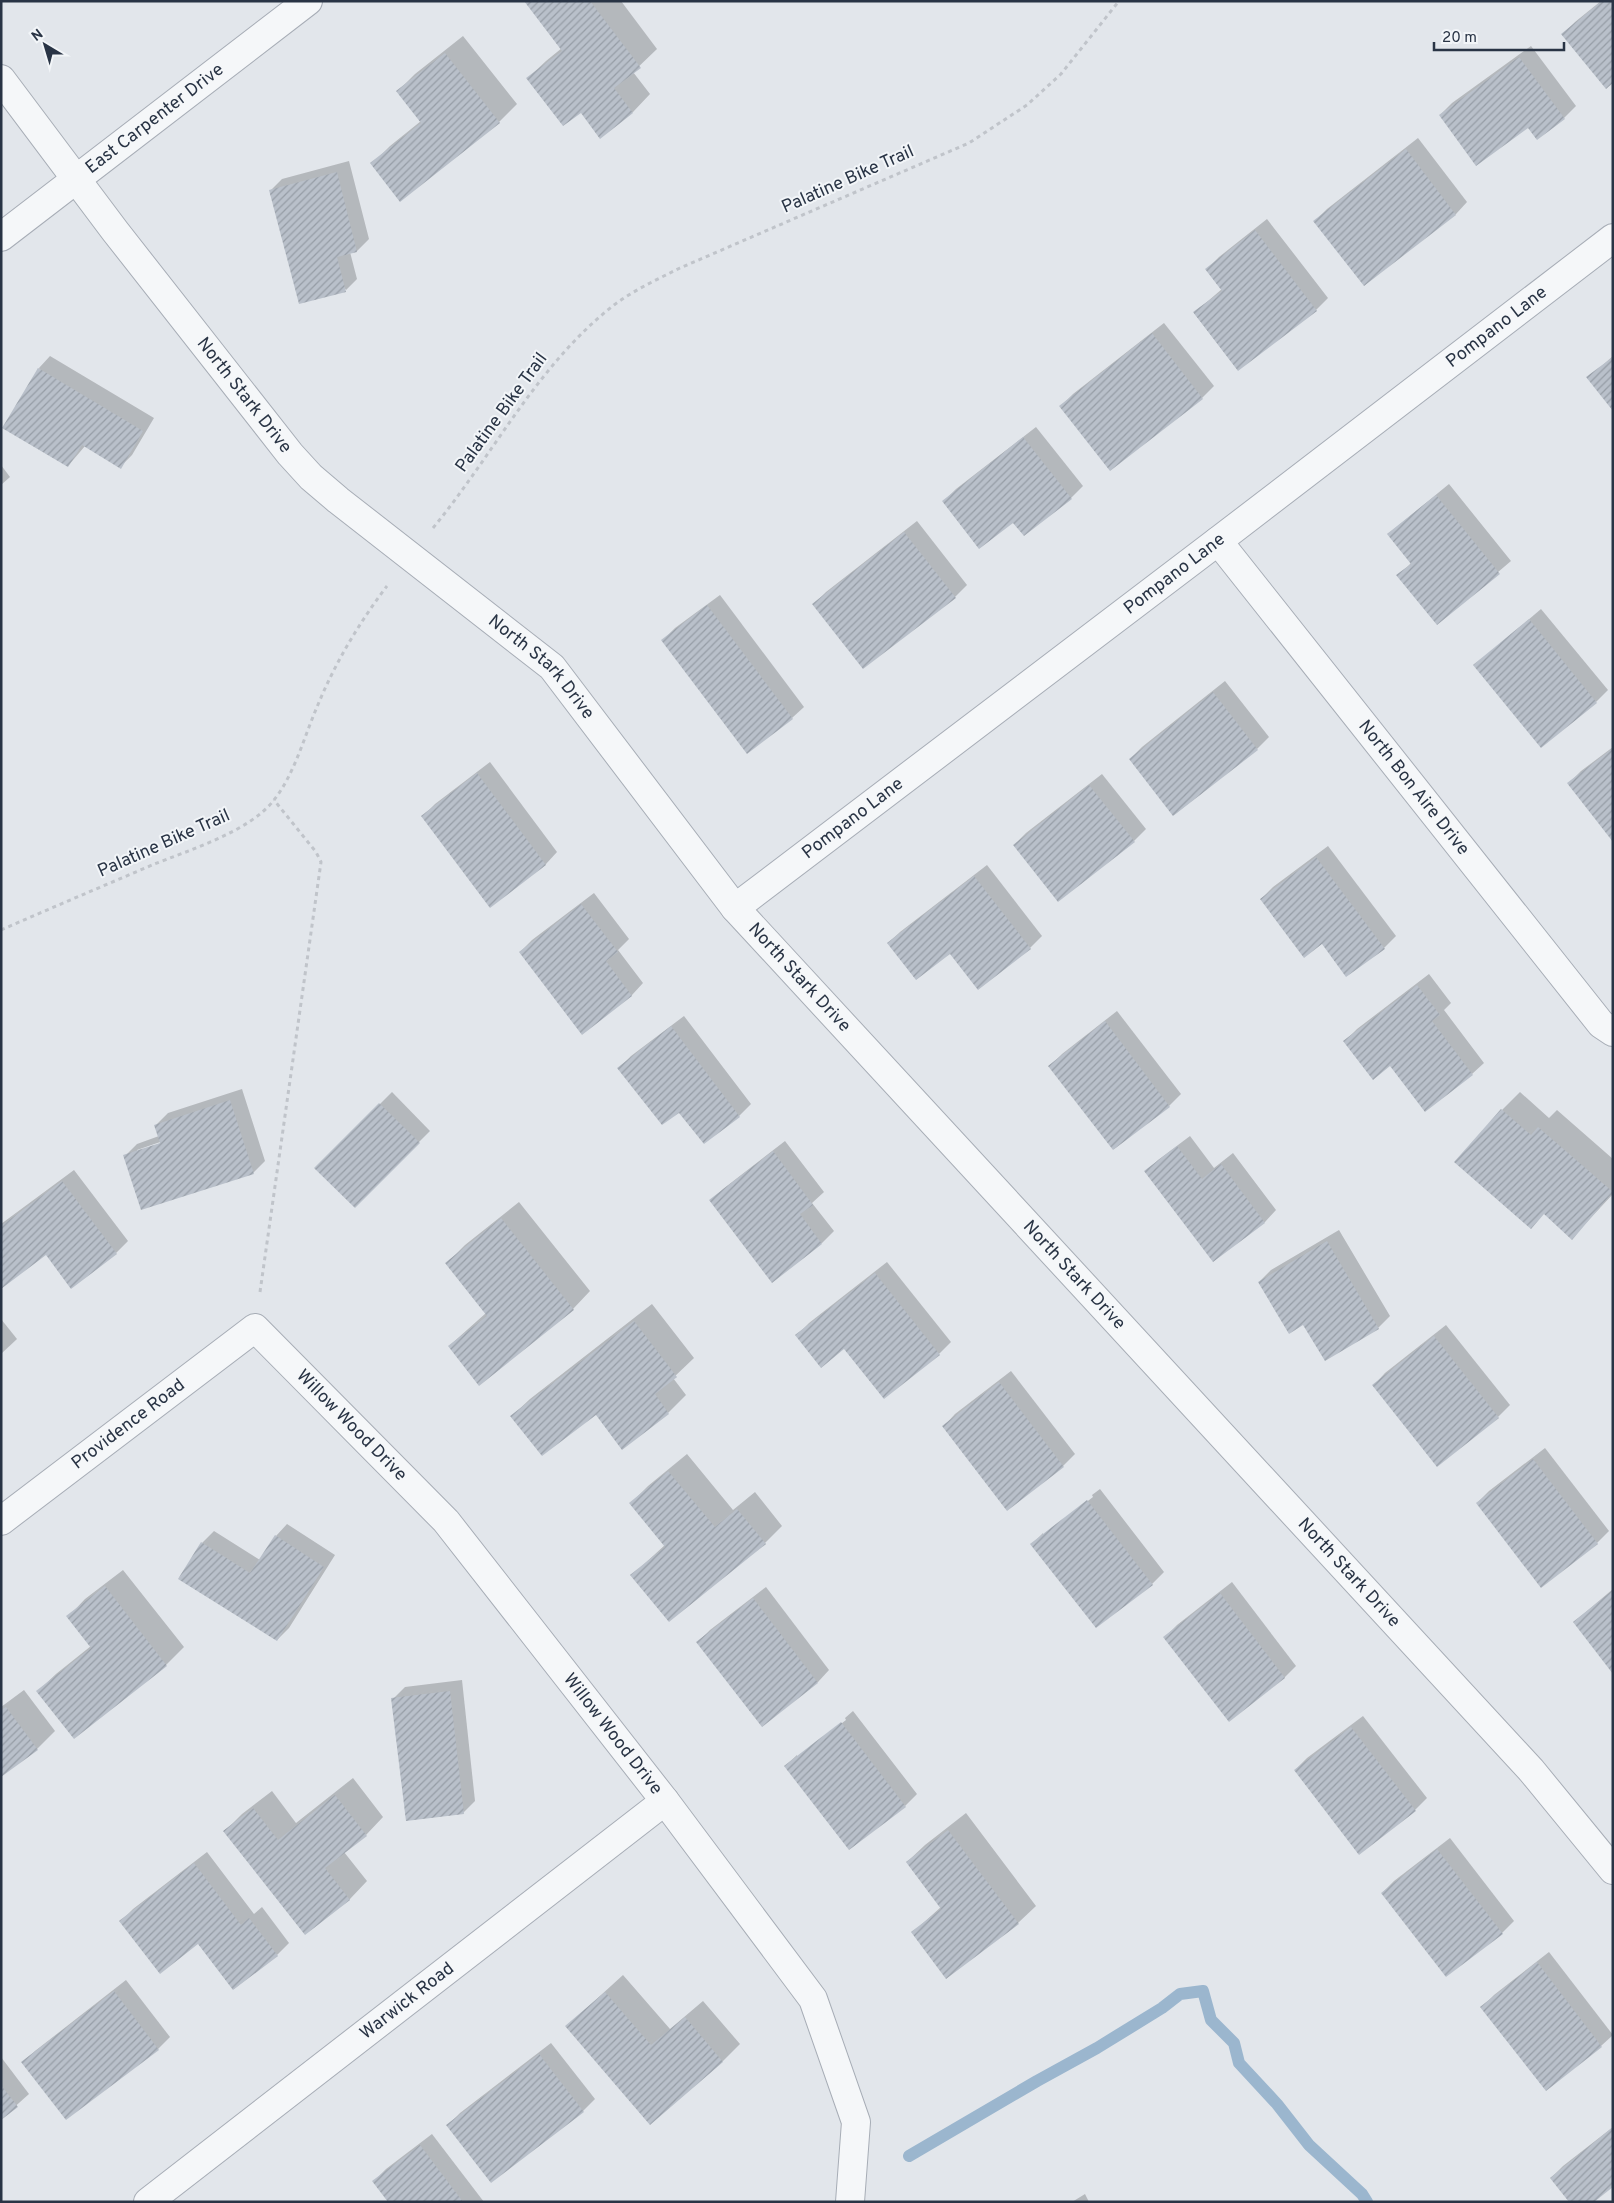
<svg xmlns="http://www.w3.org/2000/svg" width="1614" height="2203" viewBox="0 0 1614 2203" font-family="Overpass,sans-serif">
	<style>
		.shadow { fill: #0003; fill-rule: evenodd }
		.lines { fill: none; stroke-linecap: round; stroke-linejoin: round }
		.stream { stroke: #9bb6ce; stroke-width: 12 }
		.building { fill: url(#building-hatch) }
		.street-casing { stroke: #a7adb6; stroke-width: 30 }
		.path { stroke: #c0c4ca; stroke-width: 3; stroke-dasharray: 4 4; stroke-linecap: butt }
		.street { stroke: #f5f7f9; stroke-width: 28 }
		.labels { text-anchor: middle; dominant-baseline: central; stroke-width: 4; stroke-linejoin: round; paint-order: stroke }
		.street-label { font-size: 18px; fill: #293445; stroke: #f2f5f8 }
	</style>
	<defs>
		<pattern id="building-hatch" width="6" height="6" patternUnits="userSpaceOnUse" patternTransform="scale(1.25)"><rect width="6" height="6" fill="#b9c0ca"/><path d="M-1 1l2-2M0 6l6-6M5 7l2-2" fill="none" stroke="#969da6"/></pattern>
	</defs>
	<rect width="100%" height="100%" fill="#e2e6eb"/>
	<g class="shadow">
		<path d="M526,1H621L657,49L633,72L650,94L633,112L601,137L581,111L528,78L546,61L562,48Z"/>
		<path d="M1601,1H1613L1563,34L1575,22Z"/>
		<path d="M463,36L517,104L499,122L372,164L390,146L421,121L398,91L415,74Z"/>
		<path d="M1531,46L1576,106L1564,118L1529,127L1440,115L1452,103Z"/>
		<path d="M1418,138L1467,202L1456,214L1364,285L1315,221L1327,209Z"/>
		<path d="M349,161L369,239L357,251L350,252L357,279L346,290L270,191L282,179Z"/>
		<path d="M1267,219L1328,298L1316,310L1238,370L1194,313L1222,289L1207,269L1219,257Z"/>
		<path d="M1164,323L1214,386L1202,398L1061,406L1073,394Z"/>
		<path d="M50,356L154,418L132,455L120,467L85,446L68,466L39,368Z"/>
		<path d="M1613,356V409L1588,378Z"/>
		<path d="M1036,427L1083,486L1071,498L944,501L956,489Z"/>
		<path d="M1,465L10,477L1,485Z"/>
		<path d="M1449,484L1511,561L1437,624L1398,576L1411,563L1388,534Z"/>
		<path d="M917,521L967,585L955,597L814,604L826,592Z"/>
		<path d="M720,595L804,707L792,718L663,640L675,628Z"/>
		<path d="M1541,609L1608,690L1596,702L1475,665Z"/>
		<path d="M1225,681L1269,737L1257,749L1174,815L1130,759L1142,747Z"/>
		<path d="M1613,747V840L1569,783L1581,771Z"/>
		<path d="M490,762L557,852L546,864L491,906L423,816L435,804Z"/>
		<path d="M1102,774L1146,829L1134,841L1014,845L1026,833Z"/>
		<path d="M1328,846L1396,936L1384,948L1322,943L1261,899L1273,887Z"/>
		<path d="M987,865L1042,936L1030,948L950,953L888,943L900,932Z"/>
		<path d="M594,893L629,939L618,950L643,983L632,995L582,1033L520,952L532,940Z"/>
		<path d="M1429,974L1451,1003L1444,1010L1484,1063L1472,1074L1390,1065L1345,1041L1357,1029Z"/>
		<path d="M1117,1011L1181,1094L1169,1106L1114,1149L1050,1066L1062,1054Z"/>
		<path d="M684,1016L751,1104L739,1116L704,1142L679,1111L619,1068L631,1056Z"/>
		<path d="M242,1089L265,1161L253,1173L125,1156L137,1144L159,1136L156,1125L168,1113ZM166,1140V1142L137,1152V1150Z"/>
		<path d="M392,1092L430,1131L355,1206L316,1168Z"/>
		<path d="M1520,1092L1549,1118L1557,1110L1613,1159V1194L1572,1238L1502,1110Z"/>
		<path d="M1190,1136L1214,1168L1233,1153L1276,1210L1265,1222L1213,1260L1146,1172L1158,1160Z"/>
		<path d="M785,1141L824,1192L812,1203L834,1231L822,1243L772,1281L711,1200L723,1189Z"/>
		<path d="M74,1170L128,1241L116,1253L72,1287L46,1253L1,1288V1224Z"/>
		<path d="M519,1202L590,1291L573,1309L449,1346L486,1313L447,1263L465,1245Z"/>
		<path d="M1339,1230L1390,1316L1378,1328L1326,1359L1304,1323L1259,1282L1271,1270Z"/>
		<path d="M887,1262L951,1342L939,1354L845,1347L797,1335L809,1323Z"/>
		<path d="M652,1304L694,1358L673,1378L686,1395L668,1413L622,1448L596,1413L512,1416L530,1399Z"/>
		<path d="M1,1319L17,1339L1,1354Z"/>
		<path d="M1446,1325L1510,1405L1498,1417L1374,1385L1385,1373Z"/>
		<path d="M1011,1371L1075,1454L1063,1466L1007,1509L944,1426L955,1414Z"/>
		<path d="M1545,1448L1609,1531L1597,1543L1477,1503L1489,1491Z"/>
		<path d="M687,1454L733,1510L755,1492L782,1526L765,1543L632,1575L665,1545L631,1503L648,1486Z"/>
		<path d="M1100,1489L1164,1572L1152,1584L1032,1544L1043,1533V1536L1093,1497L1092,1495Z"/>
		<path d="M287,1524L335,1555L289,1628L277,1640L202,1543L214,1531L260,1560L276,1536Z"/>
		<path d="M123,1570L184,1647L166,1665L38,1691L56,1674L91,1646L68,1617L85,1599Z"/>
		<path d="M1232,1582L1296,1666L1285,1677L1229,1720L1165,1637L1177,1625Z"/>
		<path d="M766,1587L829,1670L818,1682L762,1725L698,1642L710,1630Z"/>
		<path d="M1613,1589V1672L1574,1622Z"/>
		<path d="M462,1680L475,1801L463,1813L393,1699L405,1687Z"/>
		<path d="M24,1690L55,1731L37,1749L1,1776V1707Z"/>
		<path d="M853,1711L917,1794L905,1806L785,1766L797,1755V1758L846,1720L845,1718Z"/>
		<path d="M1363,1716L1427,1798L1415,1810L1295,1770L1307,1758Z"/>
		<path d="M353,1778L383,1817L366,1835L344,1852L367,1881L350,1899L305,1934L225,1831L242,1814L272,1791L296,1823Z"/>
		<path d="M966,1813L1036,1906L1018,1923L913,1932L941,1907L907,1862L925,1845Z"/>
		<path d="M1450,1838L1514,1921L1502,1933L1382,1893L1394,1881Z"/>
		<path d="M207,1852L254,1914L262,1907L289,1943L277,1955L234,1989L198,1942L121,1921L133,1909Z"/>
		<path d="M1549,1952L1613,2035L1601,2046L1482,2007L1494,1995Z"/>
		<path d="M623,1975L670,2029L703,2001L740,2044L722,2062L567,2026Z"/>
		<path d="M126,1980L170,2037L158,2049L23,2063L35,2051Z"/>
		<path d="M551,2043L595,2099L583,2111L448,2125L460,2113Z"/>
		<path d="M1,2057L29,2094L1,2119Z"/>
		<path d="M1613,2127V2185L1551,2178L1563,2166Z"/>
		<path d="M432,2134L484,2202H389L374,2181L386,2169Z"/>
		<path d="M1085,2194L1089,2202H1072Z"/>
	</g>
	<g class="lines">
		<path class="stream" d="M909,2156L1037,2081L1097,2048L1162,2008L1180,1994L1203,1991L1211,2020L1234,2043L1239,2063L1277,2104L1309,2145L1362,2194L1367,2202"/>
	</g>
	<g class="building">
		<path d="M524,1H590L641,68L614,88L633,113L600,139L581,113L563,126L526,78L562,51Z"/>
		<path d="M1602,1H1613V83L1606,89L1561,34Z"/>
		<path d="M445,53L500,123L400,202L370,163L421,123L396,91Z"/>
		<path d="M1519,57L1565,119L1537,140L1528,128L1476,166L1439,115Z"/>
		<path d="M1406,149L1456,215L1364,286L1313,221Z"/>
		<path d="M337,172L357,252L337,257L346,292L299,304L269,190Z"/>
		<path d="M1255,230L1317,311L1238,371L1193,312L1222,291L1205,269Z"/>
		<path d="M1152,333L1203,399L1110,471L1059,406Z"/>
		<path d="M1613,357V411L1586,377Z"/>
		<path d="M38,368L143,431L121,469L82,445L68,467L2,428Z"/>
		<path d="M1023,437L1072,499L1024,536L1013,523L979,549L942,501Z"/>
		<path d="M1436,495L1500,574L1437,625L1396,575L1411,564L1387,534Z"/>
		<path d="M904,532L956,598L863,669L812,604Z"/>
		<path d="M707,605L793,719L747,754L661,640Z"/>
		<path d="M1529,619L1597,703L1541,748L1473,665Z"/>
		<path d="M1213,692L1258,750L1173,816L1129,759Z"/>
		<path d="M1613,748V842L1567,783Z"/>
		<path d="M477,773L546,865L490,908L421,816Z"/>
		<path d="M1089,785L1135,842L1058,902L1013,845Z"/>
		<path d="M1316,857L1385,949L1346,977L1322,944L1304,958L1260,899Z"/>
		<path d="M974,876L1031,949L978,990L950,954L916,980L887,943Z"/>
		<path d="M581,904L618,952L606,961L632,996L582,1035L519,952Z"/>
		<path d="M1417,985L1440,1015L1432,1021L1473,1075L1425,1112L1390,1066L1373,1080L1343,1041Z"/>
		<path d="M1105,1021L1170,1107L1113,1150L1048,1066Z"/>
		<path d="M671,1026L740,1117L704,1144L679,1113L662,1125L617,1068Z"/>
		<path d="M230,1100L254,1174L141,1210L123,1155L160,1143L154,1125Z"/>
		<path d="M379,1103L420,1143L355,1208L314,1168Z"/>
		<path d="M1501,1109L1531,1135L1538,1127L1613,1192L1572,1240L1544,1214L1531,1229L1454,1162Z"/>
		<path d="M1177,1146L1202,1179L1221,1164L1265,1223L1213,1262L1144,1171Z"/>
		<path d="M773,1151L813,1205L800,1214L822,1244L772,1283L709,1200Z"/>
		<path d="M62,1181L117,1254L71,1289L46,1255L1,1289V1226Z"/>
		<path d="M501,1218L574,1310L479,1386L448,1346L487,1316L445,1263Z"/>
		<path d="M1327,1241L1379,1329L1325,1361L1303,1325L1289,1334L1258,1282Z"/>
		<path d="M875,1273L940,1355L884,1399L844,1349L821,1368L795,1335Z"/>
		<path d="M634,1321L677,1377L655,1394L669,1414L622,1450L596,1415L542,1456L510,1416Z"/>
		<path d="M1434,1336L1499,1418L1437,1467L1372,1385Z"/>
		<path d="M999,1382L1064,1467L1007,1511L942,1426Z"/>
		<path d="M1533,1459L1598,1544L1541,1588L1476,1503Z"/>
		<path d="M668,1471L715,1527L737,1509L766,1544L669,1622L630,1575L665,1547L629,1503Z"/>
		<path d="M1087,1500L1153,1585L1096,1628L1030,1544Z"/>
		<path d="M275,1535L324,1567L277,1641L178,1579L201,1542L250,1573Z"/>
		<path d="M105,1586L167,1666L74,1739L36,1691L91,1648L66,1616Z"/>
		<path d="M1613,1590V1674L1573,1622Z"/>
		<path d="M1220,1593L1285,1678L1229,1722L1163,1637Z"/>
		<path d="M753,1598L818,1683L762,1727L696,1642Z"/>
		<path d="M450,1691L464,1814L406,1821L391,1698Z"/>
		<path d="M6,1707L38,1750L1,1777V1710Z"/>
		<path d="M841,1722L906,1807L849,1850L784,1766Z"/>
		<path d="M1351,1727L1416,1811L1359,1855L1294,1770Z"/>
		<path d="M335,1795L367,1836L325,1868L350,1900L305,1935L223,1831L253,1808L278,1840Z"/>
		<path d="M948,1830L1019,1924L946,1979L911,1932L941,1909L906,1862Z"/>
		<path d="M1437,1849L1503,1934L1446,1977L1381,1893Z"/>
		<path d="M194,1863L241,1925L249,1918L278,1956L233,1990L198,1944L160,1974L119,1921Z"/>
		<path d="M1537,1962L1602,2047L1546,2091L1480,2007Z"/>
		<path d="M114,1991L159,2050L66,2120L21,2062Z"/>
		<path d="M605,1992L651,2045L685,2017L723,2062L650,2125L565,2026Z"/>
		<path d="M539,2054L584,2112L491,2183L446,2125Z"/>
		<path d="M1,2085L18,2107L1,2120Z"/>
		<path d="M1613,2127V2187L1594,2202H1569L1550,2178Z"/>
		<path d="M420,2145L463,2202H388L372,2181Z"/>
	</g>
	<g class="lines">
		<defs>
			<g id="street">
				<path id="s1" d="M1,79L115,231L290,454L311,477L338,500L552,667L735,908L1531,1770L1613,1870"/>
				<path id="s2" d="M1,237L308,1"/>
				<path id="s3" d="M1218,541L1601,1024L1613,1032"/>
				<path id="s4" d="M735,908L1218,541L1613,238"/>
				<path id="s5" d="M1,1521L255,1328L446,1521L665,1801L813,1999L856,2122L850,2202"/>
				<path id="s6" d="M148,2202L665,1801"/>
			</g>
		</defs>
		<use href="#street" class="street-casing"/>
		<g class="path">
			<path d="M433,528C494,454 537,365 614,305C634,290 658,279 680,268L969,143L1027,105L1061,74L1119,1"/>
			<path d="M1,930C51,908 101,887 152,865C189,850 249,832 274,800C295,773 304,737 317,707C335,663 359,623 387,586"/>
			<path d="M260,1292L321,862L316,852L274,800"/>
		</g>
		<use href="#street" class="street"/>
	</g>
	<g class="labels">
		<g class="street-label">
			<text stroke="none"><textPath href="#s2" startOffset="194">East Carpenter Drive</textPath></text>
			<text transform="translate(848 180) rotate(-24)">Palatine Bike Trail</text>
			<text stroke="none"><textPath href="#s4" startOffset="958">Pompano Lane</textPath></text>
			<text stroke="none"><textPath href="#s1" startOffset="399">North Stark Drive</textPath></text>
			<text transform="translate(502 413) rotate(-54)">Palatine Bike Trail</text>
			<text stroke="none"><textPath href="#s4" startOffset="552">Pompano Lane</textPath></text>
			<text stroke="none"><textPath href="#s1" startOffset="804">North Stark Drive</textPath></text>
			<text stroke="none"><textPath href="#s3" startOffset="315">North Bon Aire Drive</textPath></text>
			<text stroke="none"><textPath href="#s4" startOffset="148">Pompano Lane</textPath></text>
			<text transform="translate(164 844) rotate(-24)">Palatine Bike Trail</text>
			<text stroke="none"><textPath href="#s1" startOffset="1209">North Stark Drive</textPath></text>
			<text stroke="none"><textPath href="#s1" startOffset="1614">North Stark Drive</textPath></text>
			<text stroke="none"><textPath href="#s5" startOffset="160">Providence Road</textPath></text>
			<text stroke="none"><textPath href="#s5" startOffset="456">Willow Wood Drive</textPath></text>
			<text stroke="none"><textPath href="#s1" startOffset="2019">North Stark Drive</textPath></text>
			<text stroke="none"><textPath href="#s5" startOffset="861">Willow Wood Drive</textPath></text>
			<text stroke="none"><textPath href="#s6" startOffset="328">Warwick Road</textPath></text>
		</g>
	</g>
	<rect width="1614" height="2203" fill="none" stroke="#293445" stroke-width="5"/>
	<g transform="translate(45 45) rotate(322)" stroke="#f2f5f8" stroke-width="4" paint-order="stroke">
	<path d="M0-4L9 19L0 12L-9 19Z" fill="#293445"/>
	<text y="-8" font-size="14" font-weight="bold" text-anchor="middle" fill="#293445">N</text>
	</g>
	<path d="M1434 42v8h130v-8" fill="none" stroke="#293445" stroke-width="2.5"/>
	<text x="1442" y="42" font-size="15" fill="#293445" stroke="#f2f5f8" stroke-width="4" paint-order="stroke">20 m</text>
</svg>
